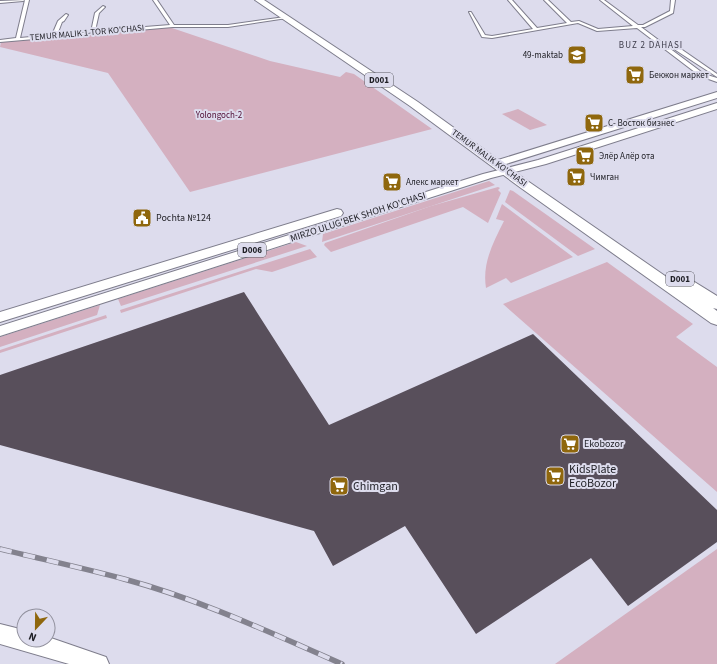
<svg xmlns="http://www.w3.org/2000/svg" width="717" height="664" viewBox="0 0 717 664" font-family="'Source Sans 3',sans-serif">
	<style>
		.green { fill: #d4b0c0 }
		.building { fill: #584f5b }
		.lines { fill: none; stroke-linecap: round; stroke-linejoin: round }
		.street-casing { stroke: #7e7d8c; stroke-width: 2 }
		.secondary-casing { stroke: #7e7d8c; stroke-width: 2 }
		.primary-casing { stroke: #7e7d8c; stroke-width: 2 }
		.highway-casing { stroke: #7e7d8c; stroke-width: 2 }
		.street { fill: #fff; fill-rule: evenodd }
		.secondary { fill: #fff; fill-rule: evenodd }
		.primary { fill: #fff; fill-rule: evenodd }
		.highway { fill: #fff; fill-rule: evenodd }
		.rail-casing { stroke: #83828e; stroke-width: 5.5 }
		.rail { stroke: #dddced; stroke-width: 4; stroke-dasharray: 12; stroke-linecap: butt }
		.labels { text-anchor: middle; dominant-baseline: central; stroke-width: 4; stroke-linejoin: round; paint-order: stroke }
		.far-street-label { font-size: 9px; fill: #1f1f25; stroke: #dddced }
		.far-neighbourhood-label { font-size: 9px; letter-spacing: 1px; fill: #3b3a48; stroke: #dddced }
		.far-poi-label { font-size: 9px; fill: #1f1f25; stroke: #dddced; text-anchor: start }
		.shield { fill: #dddced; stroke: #585861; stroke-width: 1 }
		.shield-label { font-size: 9px; font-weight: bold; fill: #1f1f25 }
		.far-park-label { font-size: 9px; fill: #4e0b33; stroke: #dddced }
		.street-label { font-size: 10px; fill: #1f1f25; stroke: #dddced }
		.poi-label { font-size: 10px; fill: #1f1f25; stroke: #dddced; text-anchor: start }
		.near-poi-label { font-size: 12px; fill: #1f1f25; stroke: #dddced; text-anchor: start }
	</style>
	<rect width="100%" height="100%" fill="#dddced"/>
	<g class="green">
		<path d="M169,27L270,61L340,77L346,72L354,74L432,129L190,192L108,73L0,47L1,42Z"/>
		<path d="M518,109L547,125L530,130L502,114Z"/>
		<path d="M489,181L495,185L322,242L323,234Z"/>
		<path d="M498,187L500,188L498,190L501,193L488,223L463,207L331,252L324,245L325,243L431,206Z"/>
		<path d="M510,190L513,191L595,249L578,256L505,202Z"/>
		<path d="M502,204L573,257L511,283L506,278L486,288C482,263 493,243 504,221L496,219Z"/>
		<path d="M296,242L307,246L121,306L118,299Z"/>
		<path d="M310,249L317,257L272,272L256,269L121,313L120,310Z"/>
		<path d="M607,262L693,324L676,337L717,367V492L503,304Z"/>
		<path d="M100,305L97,315L0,347V337Z"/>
		<path d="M106,315L107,318L0,353V350Z"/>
		<path d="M717,549V664H555Z"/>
	</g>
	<path class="building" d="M244,292L329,425L533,334L717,510V542L628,606L591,558L476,634L405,526L333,566L314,531L0,445V375Z"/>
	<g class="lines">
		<defs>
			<g id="street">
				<path d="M25,0L23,1L0,3V1Z"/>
				<path d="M25,0H29L20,38L52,35L58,21L66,14L68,15L64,21L62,22L57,35L91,32L95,13L103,6L105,7L99,13L95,31L170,25L153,0H157L174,25H228L285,17L287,18L228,27H173L0,42V40L16,38Z"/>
				<path d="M508,0H512L537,28L567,23L544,0H548L571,22L579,21L598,29L633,26L600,0H604L638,25H643L670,11L671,0H675L673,13L645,27H641L704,74L717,78V82L700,76L637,28L597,31L578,23L492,38L482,37L469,12H471L485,35L492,36L533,29Z"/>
				<path d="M674,47H678L717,74V77L674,49Z"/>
			</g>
			<path id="secondary" d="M0,624L24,630V640H48V637L106,657L109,664H69L0,644Z"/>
			<g id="primary">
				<path d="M717,92V98L506,164L502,165L497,162L498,160Z"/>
				<path d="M717,103V109L546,164L491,178L0,336V326L483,174L538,160Z"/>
				<path d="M337,209L341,210L343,213L341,216L0,322V312Z"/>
			</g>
			<path id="highway" d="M255,0H264L418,102L529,182L668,278L667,276L670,273L675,271L680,273L717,296V309L713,308L717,311V325L711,323L521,188L410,106Z"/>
		</defs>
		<use href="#street" class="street-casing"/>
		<use href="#secondary" class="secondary-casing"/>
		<use href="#primary" class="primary-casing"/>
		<use href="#highway" class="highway-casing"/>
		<use href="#street" class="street"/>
		<use href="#secondary" class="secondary"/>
		<use href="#primary" class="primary"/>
		<use href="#highway" class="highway"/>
		<defs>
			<path id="rail" d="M0,549C41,559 83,568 124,579C199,599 271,633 342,664"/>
		</defs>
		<use href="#rail" class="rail-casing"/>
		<use href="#rail" class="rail"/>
	</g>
	<defs>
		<symbol id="school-square" viewBox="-11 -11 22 22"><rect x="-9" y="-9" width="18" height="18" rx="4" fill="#8f670d" stroke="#dddced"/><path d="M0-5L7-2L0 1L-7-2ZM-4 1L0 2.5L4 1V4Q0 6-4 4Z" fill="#fff"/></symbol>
		<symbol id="supermarket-square" viewBox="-11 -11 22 22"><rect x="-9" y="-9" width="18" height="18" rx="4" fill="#8f670d" stroke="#dddced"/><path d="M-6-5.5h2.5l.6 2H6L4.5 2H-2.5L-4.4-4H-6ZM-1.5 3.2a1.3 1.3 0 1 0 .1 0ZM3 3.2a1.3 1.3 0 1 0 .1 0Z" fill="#fff"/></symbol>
		<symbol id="civic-square" viewBox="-11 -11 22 22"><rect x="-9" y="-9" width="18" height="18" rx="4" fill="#8f670d" stroke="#dddced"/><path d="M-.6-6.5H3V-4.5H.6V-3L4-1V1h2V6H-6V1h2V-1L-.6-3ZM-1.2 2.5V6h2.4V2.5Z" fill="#fff"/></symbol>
	</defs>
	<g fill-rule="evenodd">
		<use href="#school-square" x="566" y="44" width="22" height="22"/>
		<use href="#supermarket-square" x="624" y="64" width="22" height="22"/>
		<use href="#supermarket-square" x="583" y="112" width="22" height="22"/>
		<use href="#supermarket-square" x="574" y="145" width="22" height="22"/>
		<use href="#supermarket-square" x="565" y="166" width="22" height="22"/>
		<use href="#supermarket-square" x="381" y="171" width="22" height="22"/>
		<use href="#civic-square" x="131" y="207" width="22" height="22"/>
		<use href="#supermarket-square" x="559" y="433" width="22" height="22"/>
		<use href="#supermarket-square" x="544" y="465" width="22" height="22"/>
		<use href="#supermarket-square" x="328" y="475" width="22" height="22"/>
	</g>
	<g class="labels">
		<g class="far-street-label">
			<text transform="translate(87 33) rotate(-5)">TEMUR MALIK 1-TOR KO'CHASI</text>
			<text transform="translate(489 158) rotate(36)">TEMUR MALIK KO'CHASI</text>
		</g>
		<g class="far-neighbourhood-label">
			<text x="651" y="45">BUZ 2 DAHASI</text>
		</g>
		<g class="far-poi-label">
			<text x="563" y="55" text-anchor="end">49-maktab</text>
			<text x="649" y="75">Бекжон маркет</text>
			<text x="608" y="123">С- Восток бизнес</text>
			<text x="599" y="156">Элёр Алёр ота</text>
			<text x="590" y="177">Чимган</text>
			<text x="406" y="182">Алекс маркет</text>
		</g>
		<g class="shield">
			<rect x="365" y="73" width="28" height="14" rx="3"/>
			<rect x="238" y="243" width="28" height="14" rx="3"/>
			<rect x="666" y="272" width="28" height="14" rx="3"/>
		</g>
		<g class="shield-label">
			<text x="379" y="80">D001</text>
			<text x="252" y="250">D006</text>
			<text x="680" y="279">D001</text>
		</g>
		<g class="far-park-label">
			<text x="219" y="115">Yolongoch-2</text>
		</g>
		<g class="street-label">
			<text transform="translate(358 217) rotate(-18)">MIRZO ULUG'BEK SHOH KO'CHASI</text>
		</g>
		<g class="poi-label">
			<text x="156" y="218">Pochta №124</text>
			<text x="584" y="444">Ekobozor</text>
		</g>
		<g class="near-poi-label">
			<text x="569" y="469">KidsPlate<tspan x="569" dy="14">EcoBozor</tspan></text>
			<text x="353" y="486">Chimgan</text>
		</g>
	</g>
	<g transform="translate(36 628) rotate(202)"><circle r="19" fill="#dddced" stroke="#91909d"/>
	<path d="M0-3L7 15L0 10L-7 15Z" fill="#8f670d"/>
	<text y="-6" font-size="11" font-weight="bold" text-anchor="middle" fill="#1f1f25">N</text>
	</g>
</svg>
